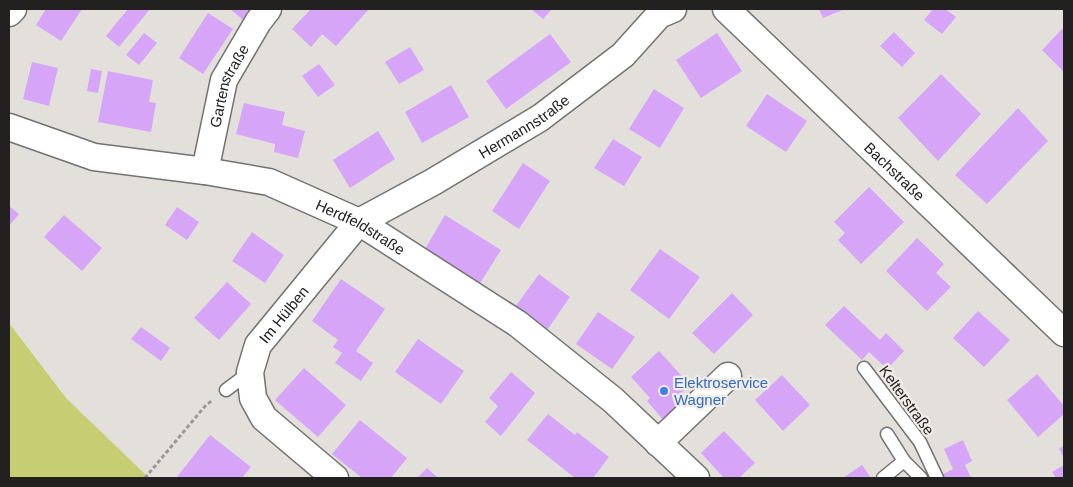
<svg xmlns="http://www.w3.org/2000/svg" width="1073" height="487" viewBox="0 0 1073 487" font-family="Helvetica,sans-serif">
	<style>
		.green { fill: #c6cd72 }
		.building { fill: #d6a5f8 }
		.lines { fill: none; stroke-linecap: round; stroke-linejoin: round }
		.service-casing { stroke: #74726e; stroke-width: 15 }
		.minor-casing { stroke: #74726e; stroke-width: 29 }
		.path { stroke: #9b9996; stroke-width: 3; stroke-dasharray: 4 2.5; stroke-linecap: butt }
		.service { stroke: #fff; stroke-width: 12 }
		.minor { stroke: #fff; stroke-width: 26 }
		.shop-dot { fill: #3f7fe0; stroke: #f0ede9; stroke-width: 2 }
		.labels { text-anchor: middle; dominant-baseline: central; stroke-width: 4.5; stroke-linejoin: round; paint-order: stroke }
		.street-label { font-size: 15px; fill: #222120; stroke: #f0ede9 }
		.shop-label { font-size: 15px; fill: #366cbe; stroke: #f0ede9; text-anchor: start }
	</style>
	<rect width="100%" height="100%" fill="#e3e0dc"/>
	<path class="green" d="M9,323L66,398L149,478H9Z"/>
	<g class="building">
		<path d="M46,9H82L61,41L36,25Z"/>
		<path d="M128,9H150L119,47L106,36Z"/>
		<path d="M230,9H252L243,20Z"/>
		<path d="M311,9H369L336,46L322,34L311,47L292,29Z"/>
		<path d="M531,9H552L543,19Z"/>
		<path d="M819,9H845L823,18Z"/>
		<path d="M933,9H945L956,17L942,34L924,20Z"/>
		<path d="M208,13L233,29L203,74L179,58Z"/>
		<path d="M1064,27V72L1042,50Z"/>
		<path d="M894,32L915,53L902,67L880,46Z"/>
		<path d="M144,33L157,43L139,65L126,55Z"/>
		<path d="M717,33L742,71L701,98L676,60Z"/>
		<path d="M550,34L571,62L506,109L486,81Z"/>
		<path d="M410,47L424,70L399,84L385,62Z"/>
		<path d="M32,62L58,68L49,106L23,99Z"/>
		<path d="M319,64L335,85L318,97L302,76Z"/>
		<path d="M91,69L102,71L98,93L87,91Z"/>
		<path d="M108,71L153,80L149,102L156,103L151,132L98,122Z"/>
		<path d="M941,74L981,114L938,161L898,118Z"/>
		<path d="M451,85L469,117L422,143L405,112Z"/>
		<path d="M654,89L684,108L660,148L629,129Z"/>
		<path d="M767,94L807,121L786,152L746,126Z"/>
		<path d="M244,103L285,112L282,125L305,131L298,158L274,152L275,144L236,134Z"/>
		<path d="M1018,108L1048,141L987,204L955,175Z"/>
		<path d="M378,131L395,159L350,188L333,160Z"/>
		<path d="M613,139L642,157L624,186L594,168Z"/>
		<path d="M523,163L550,181L519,229L492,211Z"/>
		<path d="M869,187L904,222L861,264L838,240L845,233L834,222Z"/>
		<path d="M9,206L19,214L9,226Z"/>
		<path d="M177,207L199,222L187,240L165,225Z"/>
		<path d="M64,215L102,248L82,271L44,237Z"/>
		<path d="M445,215L501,250L477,288L422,254Z"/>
		<path d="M252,232L284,255L265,283L232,261Z"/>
		<path d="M917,238L944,264L936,273L951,287L927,311L886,271Z"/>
		<path d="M660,249L700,277L669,319L630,290Z"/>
		<path d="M539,274L570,297L545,333L513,310Z"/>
		<path d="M341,279L385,309L356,351L373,363L361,381L335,363L342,353L333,347L338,340L312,321Z"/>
		<path d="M227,282L251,304L219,340L194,318Z"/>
		<path d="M732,293L753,315L714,354L692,333Z"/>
		<path d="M844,306L880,340L886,333L904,351L887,369L869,352L862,360L825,325Z"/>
		<path d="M978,311L1010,340L984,367L953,338Z"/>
		<path d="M598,312L635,337L612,369L576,344Z"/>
		<path d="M141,327L170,348L161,361L131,339Z"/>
		<path d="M418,339L464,371L441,404L395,372Z"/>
		<path d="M659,351L690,385L676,398L685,407L667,424L647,401L650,398L631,377Z"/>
		<path d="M304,368L346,405L318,437L275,400Z"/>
		<path d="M511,372L535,393L501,436L485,422L498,406L489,398Z"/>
		<path d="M1037,374L1064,406V414L1038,437L1007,400Z"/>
		<path d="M782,375L810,405L783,431L755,400Z"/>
		<path d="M548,414L575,435L577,432L609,457L593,478H575L527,440Z"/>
		<path d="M360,420L407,458L391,478H362L332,454Z"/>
		<path d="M724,431L755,463L739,478H724L701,453Z"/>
		<path d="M210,435L251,467L242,478H178L177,477Z"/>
		<path d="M963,440L972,461L965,465L971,478H944L943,474L953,469L944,449Z"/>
		<path d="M1064,446V458L1059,449Z"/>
		<path d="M862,465L871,478H843Z"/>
		<path d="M1064,465V478H1056L1052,472Z"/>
		<path d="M427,468L438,478H417Z"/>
	</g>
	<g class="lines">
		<defs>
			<g id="service">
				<path d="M864,368L920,442L937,478"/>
				<path d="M226,390L250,372"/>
				<path d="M887,434L904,461"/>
				<path d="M883,478L904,461L921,478"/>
			</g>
			<g id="minor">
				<path id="s1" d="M726,9L1064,333"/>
				<path d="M9,13L13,9"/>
				<path id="s2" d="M9,127L94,157L205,171L269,182L359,222L518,324L613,400L696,478"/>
				<path id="s3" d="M205,171L224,80L258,22L268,9"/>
				<path d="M658,443L728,376"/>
				<path id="s4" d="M335,478L264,418L253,398L250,372L258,345L359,222L433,182L540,118L623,55L659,15L673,9"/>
			</g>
		</defs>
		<use href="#service" class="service-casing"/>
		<use href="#minor" class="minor-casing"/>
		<path class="path" d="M145,478L206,405L213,400"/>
		<use href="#service" class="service"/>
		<use href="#minor" class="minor"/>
	</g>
	<circle class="shop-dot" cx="664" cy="391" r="5"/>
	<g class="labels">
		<g class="street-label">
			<text stroke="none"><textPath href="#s3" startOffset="89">Gartenstraße</textPath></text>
			<text stroke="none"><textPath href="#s4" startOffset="520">Hermannstraße</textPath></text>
			<text stroke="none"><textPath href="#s1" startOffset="234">Bachstraße</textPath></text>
			<text stroke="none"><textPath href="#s2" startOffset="369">Herdfeldstraße</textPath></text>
			<text stroke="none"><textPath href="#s4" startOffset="210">Im Hülben</textPath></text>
			<text transform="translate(907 400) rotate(54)">Kelterstraße</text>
		</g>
		<g class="shop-label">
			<text x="674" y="382">Elektroservice<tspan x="674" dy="17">Wagner</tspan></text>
		</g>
	</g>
	<rect width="1073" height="487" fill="none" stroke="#222120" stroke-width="20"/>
</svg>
